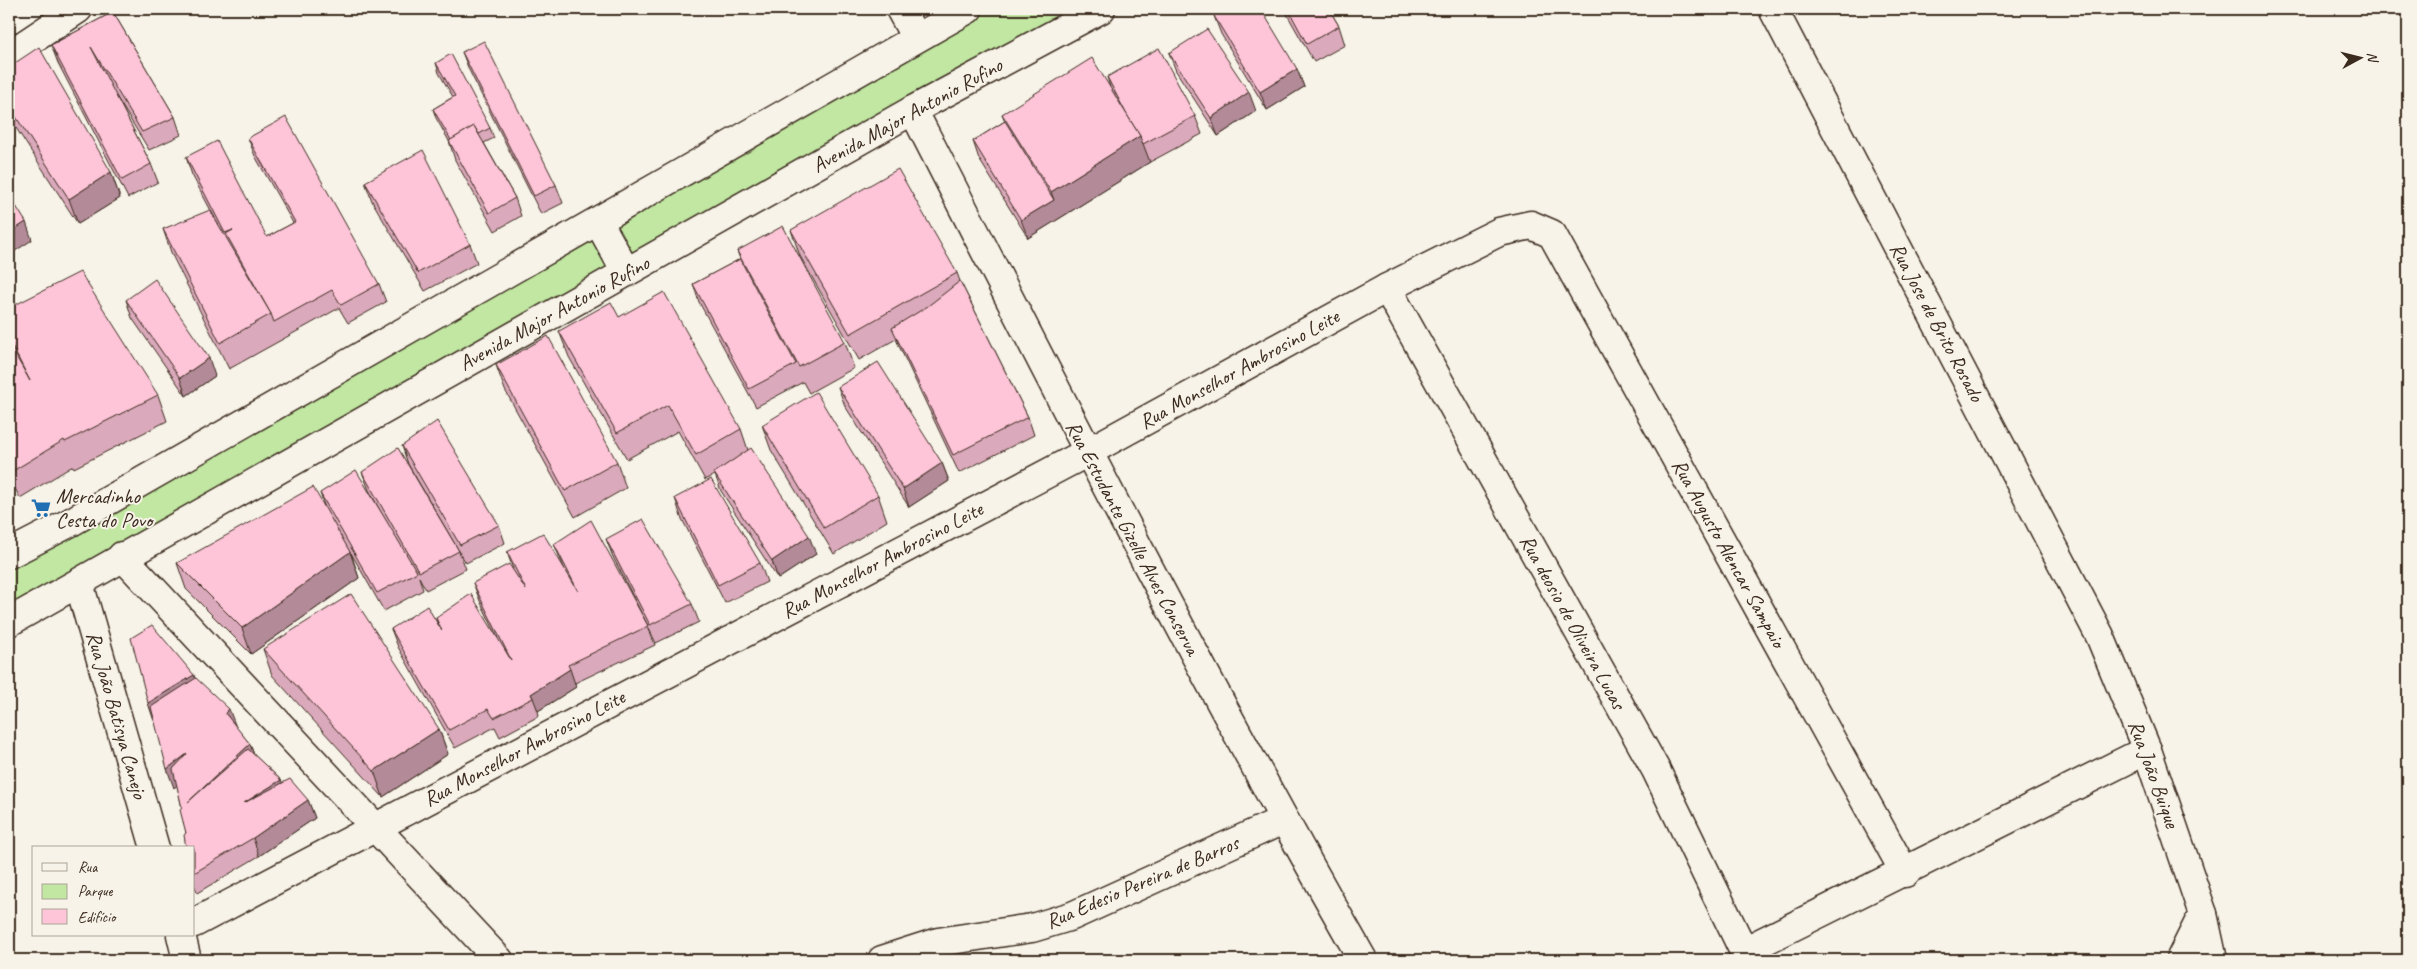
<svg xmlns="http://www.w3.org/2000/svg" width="2417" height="969" viewBox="0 0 2417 969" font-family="Caveat,sans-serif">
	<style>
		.green { fill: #c1e7a2; stroke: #7e8860 }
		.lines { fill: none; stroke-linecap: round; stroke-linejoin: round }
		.minor-casing { stroke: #3b2a1e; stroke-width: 31 }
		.secondary-casing { stroke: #3b2a1e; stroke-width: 31 }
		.minor { stroke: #f7f3e8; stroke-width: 28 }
		.secondary { stroke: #f7f3e8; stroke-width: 28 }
		.wall { fill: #daa9bb; stroke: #3b2a1e }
		.shaded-wall { fill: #b28a98; stroke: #3b2a1e }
		.building { fill: #fec5d9; stroke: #3b2a1e }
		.labels { text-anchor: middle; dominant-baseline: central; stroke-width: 4; stroke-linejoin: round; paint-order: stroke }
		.street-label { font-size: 21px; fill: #3b2a1e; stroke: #f7f3e8 }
		.poi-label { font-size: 21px; fill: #3b2a1e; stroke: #f7f3e8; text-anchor: start }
	</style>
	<rect width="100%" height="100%" fill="#f7f3e8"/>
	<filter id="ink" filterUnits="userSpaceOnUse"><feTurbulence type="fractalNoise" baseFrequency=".02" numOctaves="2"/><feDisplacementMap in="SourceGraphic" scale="10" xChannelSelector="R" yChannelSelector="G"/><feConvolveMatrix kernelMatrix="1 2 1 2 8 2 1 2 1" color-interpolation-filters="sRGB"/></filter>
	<g filter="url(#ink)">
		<path class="green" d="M985,9H1077L9,609V552Z"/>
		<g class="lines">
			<defs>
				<g id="minor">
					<path d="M900,9L916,38"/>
					<path d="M1773,9L2100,636L2147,750L2203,914L2213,960"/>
					<path d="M9,55L78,9"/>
					<path d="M913,110C1059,396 1204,681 1363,960"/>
					<path d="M1387,288L1656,770L1748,960"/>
					<path d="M122,556L499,960"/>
					<path d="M79,583L155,848"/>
					<path d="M194,923L1088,452L1387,288L1499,232L1531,225L1552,234L1905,873"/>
					<path d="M181,935L187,960"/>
					<path d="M1744,951L2147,750"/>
					<path d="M882,960L938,942L1032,928L1072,916L1283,820"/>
					<path d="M2180,960L2203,914"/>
				</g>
				<g id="secondary">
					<path d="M598,221L626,272"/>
					<path d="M9,554L71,522L968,9"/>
					<path d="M9,622L913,110L1101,9"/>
				</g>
			</defs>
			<use href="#minor" class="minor-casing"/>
			<use href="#secondary" class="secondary-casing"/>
			<use href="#minor" class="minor"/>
			<use href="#secondary" class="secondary"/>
		</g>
		<g class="wall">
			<path d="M1284,9H1329L1339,26L1345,45L1314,62Z"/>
			<path d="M113,12L175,117L181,135L149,150L116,96L151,164L158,182L128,198L58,63L51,45Z"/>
			<path d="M1214,16L1297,69L1304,87L1267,110L1221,34Z"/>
			<path d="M462,52L556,185L563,203L541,214L469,70Z"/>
			<path d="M1169,53L1256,111L1218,136L1176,71Z"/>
			<path d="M436,63L490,128L494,138L484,143L515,198L521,216L495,231L455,160L449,141L436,118L433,109L453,97L439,73Z"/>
			<path d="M9,67L111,172L120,198L78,224L9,117Z"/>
			<path d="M1107,77L1195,116L1202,134L1150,162L1028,238L979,159L973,141L1005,121L1002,114L1110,87Z"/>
			<path d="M248,138L379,284L386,302L348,323L339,308L229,369L172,255L163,229L215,218L192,175L186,157L267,237L293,223L255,156Z"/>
			<path d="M365,182L470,244L477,263L425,291L372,201Z"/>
			<path d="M791,230L957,273L960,281L1028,417L1034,435L959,473L899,346L896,339L859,360L800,256Z"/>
			<path d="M737,251L845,342L854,368L809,393L803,382L756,407L699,302L693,284L740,259Z"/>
			<path d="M126,300L215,376L186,396L132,318Z"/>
			<path d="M9,308L158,395L167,421L74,468L73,466L20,498L9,477Z"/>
			<path d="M619,317L741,429L748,450L816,554L778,579L721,491L715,475L705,480L678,431L627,459L569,357L559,331Z"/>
			<path d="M496,365L617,462L626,488L575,517L505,390Z"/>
			<path d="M838,387L942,463L949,481L909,507L845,406Z"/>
			<path d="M762,425L878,495L887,521L834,554L771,450Z"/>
			<path d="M402,446L499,525L505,543L466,563L408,464Z"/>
			<path d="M362,472L459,551L466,569L426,590L419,577L423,590L384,611L351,553L359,578L251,654L186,589L177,563L325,508L320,493L383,516L369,490Z"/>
			<path d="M675,498L760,563L767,582L725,603L681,517Z"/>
			<path d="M606,539L692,604L699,622L656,643L648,627L655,645L575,683L576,687L538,711L539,716L500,737L495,727L455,748L398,647L391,629L438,624L436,618L498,638L480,601L473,583L513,569L507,552L565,570L554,544L648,626L613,557Z"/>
			<path d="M263,649L439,729L448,754L383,797L272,675Z"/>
			<path d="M195,678L250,744L254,755L281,780L282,783L308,800L315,818L259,856L197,893L194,884V848L186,833L182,808L177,785L174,788Z"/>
		</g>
		<g class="shaded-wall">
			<path d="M9,9H16L9,14Z"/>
			<path d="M1297,69L1304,87L1267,110L1260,92Z"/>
			<path d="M1249,92L1256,111L1218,136L1211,118Z"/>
			<path d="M1140,136L1150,162L1028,238L1021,220L1054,200L1051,192Z"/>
			<path d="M111,172L120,198L78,224L69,199Z"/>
			<path d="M26,222L32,240L9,255V233Z"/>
			<path d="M209,358L215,376L186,396L180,378Z"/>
			<path d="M942,463L949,481L909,507L903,489Z"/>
			<path d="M809,536L816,554L778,579L772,561Z"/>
			<path d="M350,552L359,578L251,654L242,628Z"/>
			<path d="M570,669L576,687L538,711L533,698L531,694Z"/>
			<path d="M194,675L201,693L154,721L148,703Z"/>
			<path d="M229,709L236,727L225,713Z"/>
			<path d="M439,729L448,754L383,797L374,771Z"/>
			<path d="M250,744L257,763L188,802Z"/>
			<path d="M187,754L193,772L174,788L167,769Z"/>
			<path d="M281,780L288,798L244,803Z"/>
			<path d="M308,800L315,818L259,856L253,838Z"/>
		</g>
		<g class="building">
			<path d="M1225,9H1261L1297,69L1260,92L1214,16Z"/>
			<path d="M1288,9H1329L1339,26L1307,44Z"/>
			<path d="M113,12L175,117L142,132L91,47L151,164L122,180L51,45Z"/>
			<path d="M1207,29L1249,92L1211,118L1169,53Z"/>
			<path d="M484,41L556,185L534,196L462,52Z"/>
			<path d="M39,47L111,172L69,199L9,106V67Z"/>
			<path d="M1159,48L1195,116L1143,144L1140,136L1127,115L1107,77Z"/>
			<path d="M451,54L490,128L479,134L474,126L451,140L433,109L455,96L436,63Z"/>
			<path d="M1092,58L1140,136L1051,192L1002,114Z"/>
			<path d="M286,117L379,284L341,305L332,290L274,322L271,314L226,234L233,230L225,233L186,157L217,141L267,237L295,222L248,138Z"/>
			<path d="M1005,121L1054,200L1021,220L973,141Z"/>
			<path d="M474,126L515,198L489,213L449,141Z"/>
			<path d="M423,150L470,244L418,273L365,182Z"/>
			<path d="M898,169L957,273L850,334L791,230Z"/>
			<path d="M9,195L26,222L9,233Z"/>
			<path d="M210,210L271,314L220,343L163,229Z"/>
			<path d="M783,226L845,342L799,367L737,251Z"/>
			<path d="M740,259L796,364L749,389L693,284Z"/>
			<path d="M80,272L158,395L65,442L64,440L11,472L9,468V344L30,381L9,340V308Z"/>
			<path d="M155,279L209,358L180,378L126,300Z"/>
			<path d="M960,281L1028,417L953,455L892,328L928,306Z"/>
			<path d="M664,292L741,429L696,455L668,405L617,433L559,331L611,302L619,317Z"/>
			<path d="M548,336L617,462L565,491L496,365Z"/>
			<path d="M878,362L942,463L903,489L838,387Z"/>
			<path d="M816,392L878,495L824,528L762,425Z"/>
			<path d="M437,421L499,525L460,545L402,446Z"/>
			<path d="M398,448L459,551L419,572L362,472Z"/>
			<path d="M751,448L809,536L772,561L714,473Z"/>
			<path d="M356,470L417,572L377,593L320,493Z"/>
			<path d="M711,479L760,563L718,585L675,498Z"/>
			<path d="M313,487L350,552L242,628L177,563Z"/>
			<path d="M643,519L692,604L650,625L606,539Z"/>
			<path d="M591,520L648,626L568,665L570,669L531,694L533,698L494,718L488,709L449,730L391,629L427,606L442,631L436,618L471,594L511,660L473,583L509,564L526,590L507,552L543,533L578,591L554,544Z"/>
			<path d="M351,594L439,729L374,771L263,649Z"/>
			<path d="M152,625L194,675L148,703L131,638Z"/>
			<path d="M196,678L229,709L225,713L250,744L188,802L248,749L281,780L244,803L290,779L308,800L253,838L194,873V848H186L184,835L186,833L180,810L182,808L173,769L187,754L167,769L151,707Z"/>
		</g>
	</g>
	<defs>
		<symbol id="supermarket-bare" viewBox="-9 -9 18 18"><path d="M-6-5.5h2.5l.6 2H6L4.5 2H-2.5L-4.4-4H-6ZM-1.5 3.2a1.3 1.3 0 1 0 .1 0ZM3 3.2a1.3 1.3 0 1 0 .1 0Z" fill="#1f6fb2" stroke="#f7f3e8" stroke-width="2.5" paint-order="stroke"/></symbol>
	</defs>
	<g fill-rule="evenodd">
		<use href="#supermarket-bare" x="27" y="494" width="28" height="28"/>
	</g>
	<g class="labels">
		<g class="street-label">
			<text transform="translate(907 115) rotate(-29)">Avenida Major Antonio Rufino</text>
			<text transform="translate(554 313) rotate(-29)">Avenida Major Antonio Rufino</text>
			<text transform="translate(1937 322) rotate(62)">Rua Jose de Brito Rosado</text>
			<text transform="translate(1239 369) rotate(-29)">Rua Monselhor Ambrosino Leite</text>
			<text transform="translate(1133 538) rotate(62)">Rua Estudante Gizelle Alves Conserva</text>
			<text transform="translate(1729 553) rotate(61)">Rua Augusto Alencar Sampaio</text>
			<text transform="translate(882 560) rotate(-28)">Rua Monselhor Ambrosino Leite</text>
			<text transform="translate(1573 622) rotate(61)">Rua deosio de Oliveira Lucas</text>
			<text transform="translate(117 715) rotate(74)">Rua João Batisya Canejo</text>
			<text transform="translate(524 748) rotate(-28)">Rua Monselhor Ambrosino Leite</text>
			<text transform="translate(2154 774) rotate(70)">Rua João Buique</text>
			<text transform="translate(1142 882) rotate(-23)">Rua Edesio Pereira de Barros</text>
		</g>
		<g class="poi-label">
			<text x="56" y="496">Mercadinho<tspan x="56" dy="24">Cesta do Povo</tspan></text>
		</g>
	</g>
	<rect width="2417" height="969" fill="none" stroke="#f7f3e8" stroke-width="30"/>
	<rect x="15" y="15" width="2387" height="939" fill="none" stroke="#3b2a1e" stroke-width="2" filter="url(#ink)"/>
	<rect x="32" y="846" width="162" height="90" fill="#f7f3e8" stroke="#aca397"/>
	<rect x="42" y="863" width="25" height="8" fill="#f7f3e8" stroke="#aca397"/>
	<text x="78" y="872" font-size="15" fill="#3b2a1e">Rua</text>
	<rect x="42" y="884" width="25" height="15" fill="#c1e7a2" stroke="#aca397"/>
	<text x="78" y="896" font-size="15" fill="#3b2a1e">Parque</text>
	<rect x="42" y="909" width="25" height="15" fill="#fec5d9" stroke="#aca397"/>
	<text x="78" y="922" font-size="15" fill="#3b2a1e">Edifício</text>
	<g transform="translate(2360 58) rotate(83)" stroke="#f7f3e8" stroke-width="4" paint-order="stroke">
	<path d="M0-4L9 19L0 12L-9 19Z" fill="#3b2a1e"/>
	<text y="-8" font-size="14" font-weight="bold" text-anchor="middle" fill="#3b2a1e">N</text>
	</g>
</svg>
